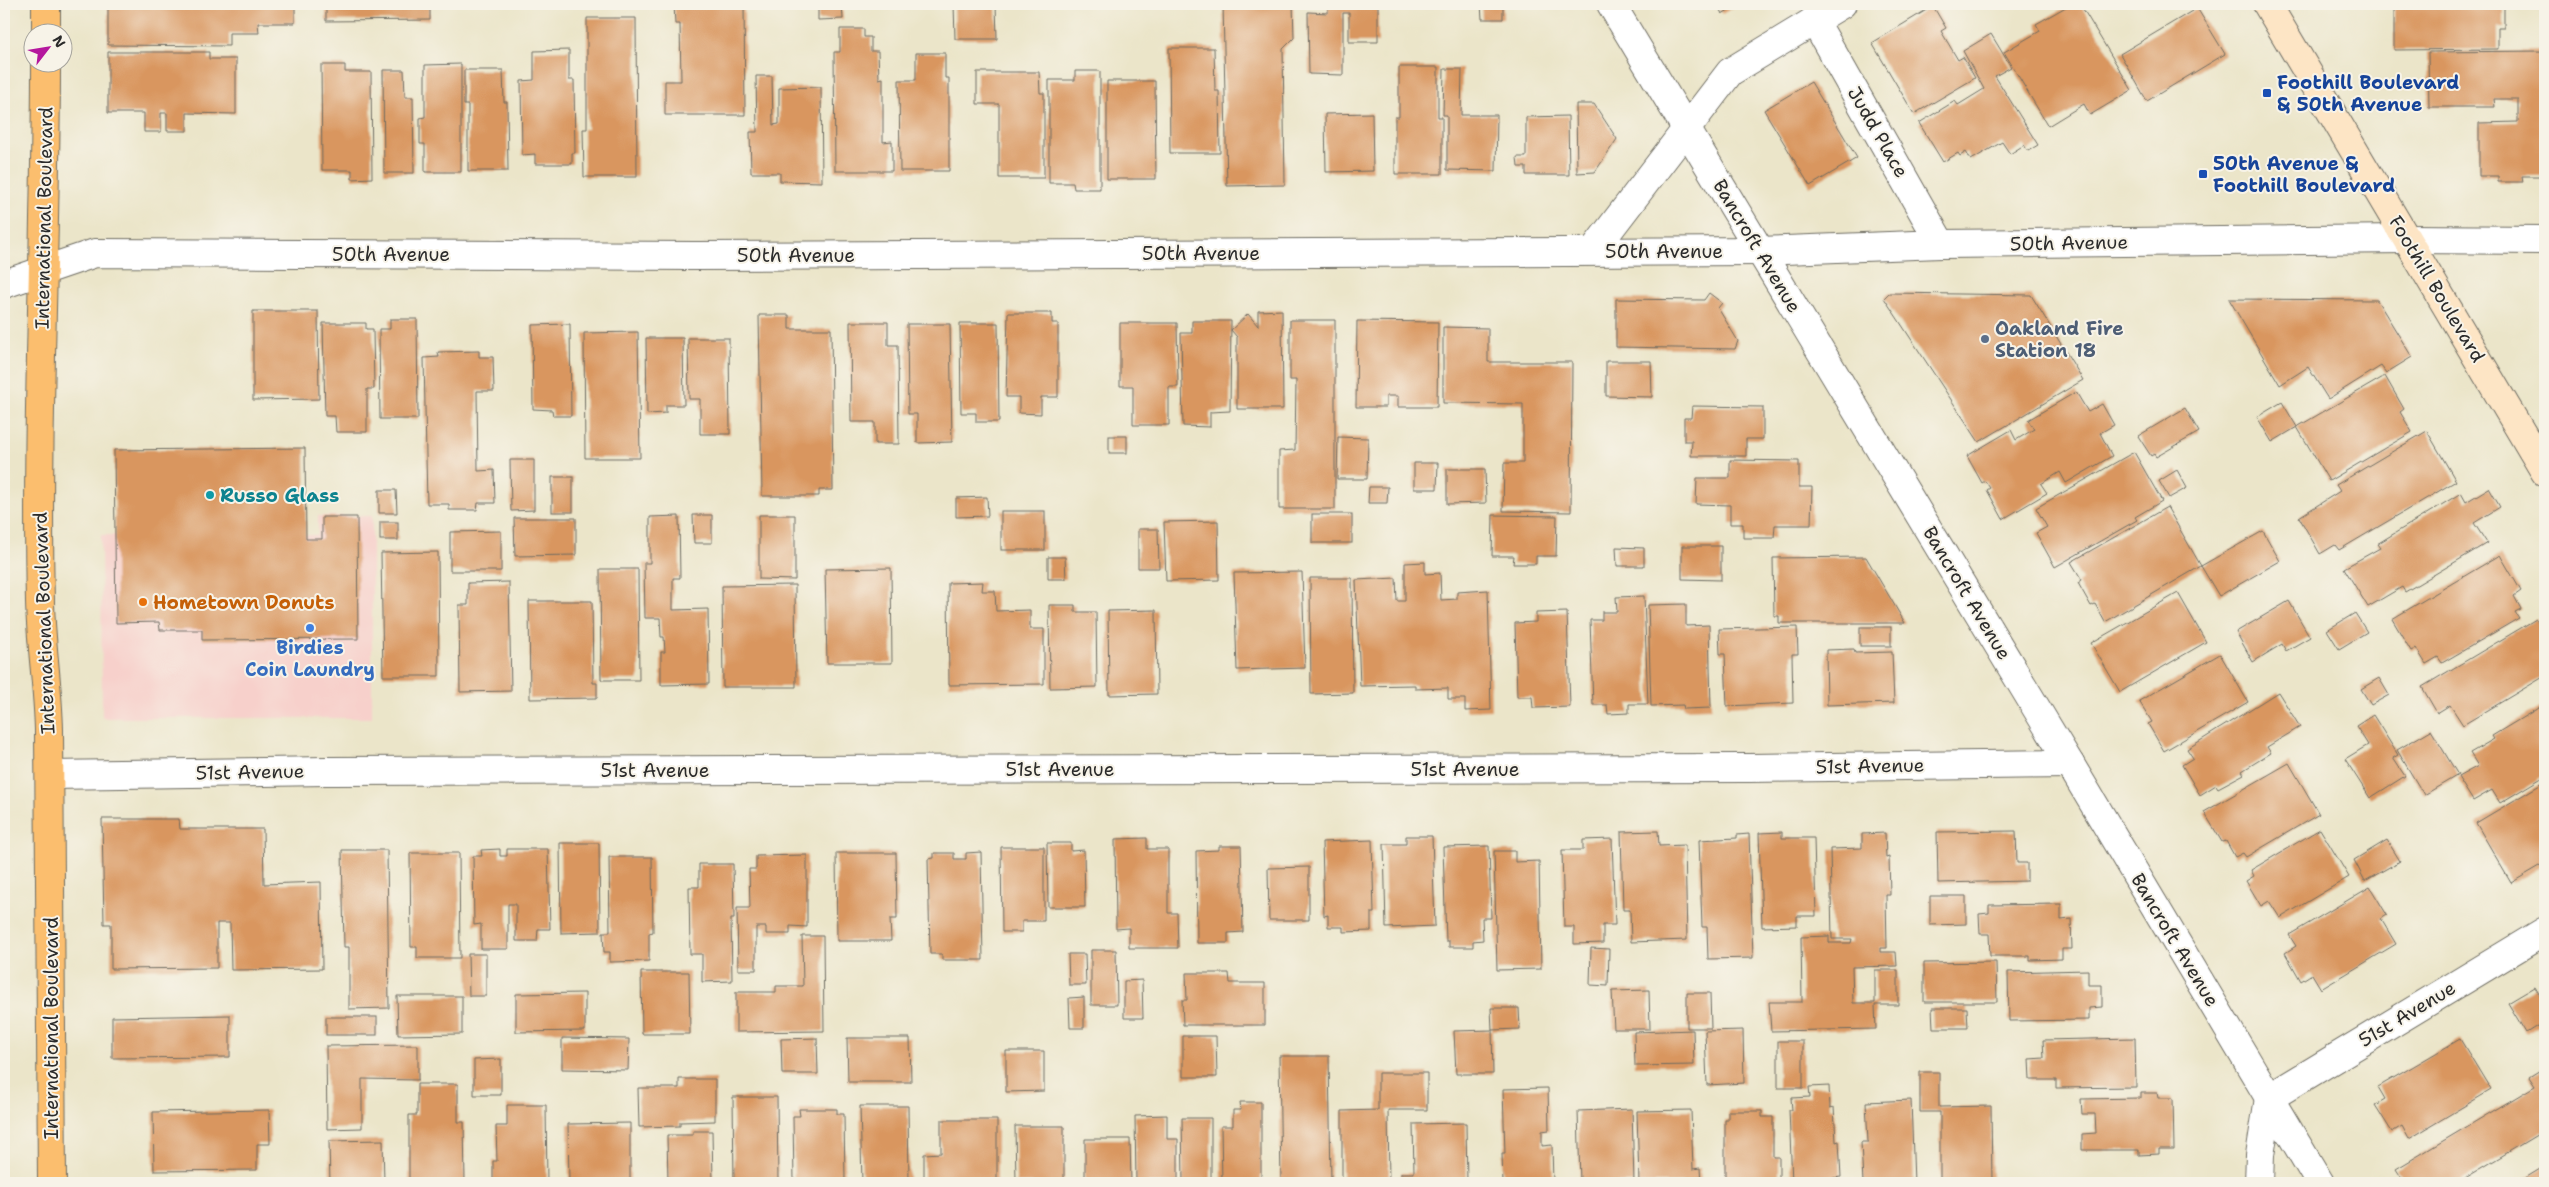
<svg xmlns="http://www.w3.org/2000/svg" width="2549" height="1187" viewBox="0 0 2549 1187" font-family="'Shantell Sans',sans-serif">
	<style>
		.built { fill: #f7d0cb }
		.building { fill: #d9965e }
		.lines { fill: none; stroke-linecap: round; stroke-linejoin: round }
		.minor-casing { stroke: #6e6c62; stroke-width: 30 }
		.tertiary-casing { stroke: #6e6c62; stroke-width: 30 }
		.secondary-casing { stroke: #6e6c62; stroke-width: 30 }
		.primary-casing { stroke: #6e6c62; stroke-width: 30 }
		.minor { stroke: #fff; stroke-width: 28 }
		.tertiary { stroke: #fff; stroke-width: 28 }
		.secondary { stroke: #fde5c5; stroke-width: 28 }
		.primary { stroke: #fbbe6e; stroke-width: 28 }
		.transit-dot { fill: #1a4fb4; stroke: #f7f3e8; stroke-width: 2 }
		.service-dot { fill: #5c6f8a; stroke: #f7f3e8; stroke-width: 2 }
		.culture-dot { fill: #0f9aa8; stroke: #f7f3e8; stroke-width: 2 }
		.food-dot { fill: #e8710a; stroke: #f7f3e8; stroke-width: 2 }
		.shop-dot { fill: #3f7fe0; stroke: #f7f3e8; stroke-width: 2 }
		.labels { text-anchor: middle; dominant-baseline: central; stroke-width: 4; stroke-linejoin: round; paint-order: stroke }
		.transit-label { font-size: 19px; font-weight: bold; fill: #164399; stroke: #f7f3e8; text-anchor: start }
		.street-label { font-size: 19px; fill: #2b2b2b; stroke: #f7f3e8 }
		.service-label { font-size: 19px; font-weight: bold; fill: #4e5e75; stroke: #f7f3e8; text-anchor: start }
		.culture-label { font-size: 19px; font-weight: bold; fill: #0d838f; stroke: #f7f3e8; text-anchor: start }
		.food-label { font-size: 19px; font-weight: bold; fill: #c56008; stroke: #f7f3e8; text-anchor: start }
		.shop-label { font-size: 19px; font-weight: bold; fill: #366cbe; stroke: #f7f3e8 }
	</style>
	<rect width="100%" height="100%" fill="#f7f3e8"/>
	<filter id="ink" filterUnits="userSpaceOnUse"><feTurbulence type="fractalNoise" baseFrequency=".02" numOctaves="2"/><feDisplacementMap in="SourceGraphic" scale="10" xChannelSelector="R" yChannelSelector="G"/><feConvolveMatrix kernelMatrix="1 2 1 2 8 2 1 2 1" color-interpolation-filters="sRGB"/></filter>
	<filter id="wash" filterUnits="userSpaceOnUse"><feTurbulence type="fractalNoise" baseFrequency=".0096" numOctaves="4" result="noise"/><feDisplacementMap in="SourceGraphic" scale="20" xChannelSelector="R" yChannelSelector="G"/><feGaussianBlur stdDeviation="1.12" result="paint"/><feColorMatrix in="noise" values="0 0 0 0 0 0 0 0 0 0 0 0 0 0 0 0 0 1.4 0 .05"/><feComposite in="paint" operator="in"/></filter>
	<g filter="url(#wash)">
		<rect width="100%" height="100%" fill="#ebe5c9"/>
		<path class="built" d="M318,516H372V718H102L101,535H318Z"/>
		<g id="blocks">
			<g class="building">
				<path d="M108,4H295V23H258L259,33H229V46L108,45Z"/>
				<path d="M326,4H430V20L326,21Z"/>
				<path d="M674,4H744L745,115H665V81H681L680,24H675Z"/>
				<path d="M818,4H842L843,19L818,20Z"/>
				<path d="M954,4H996L997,39H955Z"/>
				<path d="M1223,4H1293L1294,38L1283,49L1285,185L1227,186Z"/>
				<path d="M1328,4H1378V42H1349V13H1343V75L1309,74L1308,12L1328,13Z"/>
				<path d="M1481,4H1503V19H1482Z"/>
				<path d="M1717,4H1739L1722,14Z"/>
				<path d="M2071,4H2080L2132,90L2090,115L2084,104L2048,126L2004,52L2040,31L2036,24Z"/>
				<path d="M2394,4H2504V27H2498V49L2394,50Z"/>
				<path d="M1933,6L1946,28L1941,31L1958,60L1963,57L1975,78L1914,114L1872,43Z"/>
				<path d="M2197,8L2225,54L2147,101L2120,54Z"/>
				<path d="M587,18H636L637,177H584L583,129H587Z"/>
				<path d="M840,29H864V37H871V51H878L879,79L883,78V142L892,141V171H835L834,52H840Z"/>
				<path d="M1991,34L2011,67L1995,76L2038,145L2028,151L2024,145L2010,154L2002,142L1971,160L1966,152L1960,156L1958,153L1943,162L1919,123L1955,101L1958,105L1984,89L1963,51Z"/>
				<path d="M1169,48H1214L1215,91H1219L1220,153H1170Z"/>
				<path d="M569,50V80H574L575,153H572V164H535V154L522,155L521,81L534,80V51Z"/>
				<path d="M2545,51V176H2522L2523,182H2498V176H2479V123L2518,122V99H2494L2495,107H2429L2428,52Z"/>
				<path d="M108,52H209V59H236V114L187,113V131H167V113H161V132H144V113H108Z"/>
				<path d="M916,53H945V78H949V171H900L899,80H916Z"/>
				<path d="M461,64V172H425V144H420V118L425,117V65Z"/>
				<path d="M321,65H345V72H371L372,178L352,179V170H322Z"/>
				<path d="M1399,67H1438V117H1442V174H1395V117H1399Z"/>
				<path d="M1444,69H1462L1461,115H1497L1496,171L1447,170V115H1443Z"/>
				<path d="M383,70H404L405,97H413L414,173H384Z"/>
				<path d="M464,70H503L504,102H507L508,171H468V105H464Z"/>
				<path d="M1075,71H1100V189H1074L1073,183H1049V80H1075Z"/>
				<path d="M977,72H1039L1040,93H1044V178H999V104H977Z"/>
				<path d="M756,76H772L773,125L779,124V88L821,87L822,182L780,181V173H751L750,132H757Z"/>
				<path d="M1107,81H1155L1156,179H1107Z"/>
				<path d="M1811,82L1857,158L1810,186L1764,110Z"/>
				<path d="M1576,104H1594L1617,139L1595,172L1577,173Z"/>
				<path d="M1372,113L1373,171L1326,172L1325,114Z"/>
				<path d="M1568,116L1569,175H1526V167H1518L1517,157H1526V117Z"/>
				<path d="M1709,293L1722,303L1718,308L1738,341L1735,349L1616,347V299L1704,300Z"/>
				<path d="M1889,293L2031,295L2083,380L1979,442L1884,298Z"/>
				<path d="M2229,299L2377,300L2412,357L2386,373L2381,366L2328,399L2308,367L2280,385Z"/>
				<path d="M1282,310L1283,409H1237V337L1231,330L1248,314L1258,326V311Z"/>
				<path d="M253,311H318L319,399L253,400Z"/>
				<path d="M1008,313H1052V323H1058V397H1041V414L1019,413V397H1006Z"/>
				<path d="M759,315H789V329H831L833,490H819V496H762Z"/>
				<path d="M390,319H417L418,419H380L379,329H390Z"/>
				<path d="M1290,320H1335V509H1279V451L1295,450L1296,380H1290Z"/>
				<path d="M1192,321H1231L1230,411L1210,412V427L1183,426L1181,333H1192Z"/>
				<path d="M1357,321L1438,322L1437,407H1398V396H1386V407H1356Z"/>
				<path d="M850,322H888V345H898L899,444H875V422H851Z"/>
				<path d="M323,323H366V329H373L374,389H367V432H336L335,416H325Z"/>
				<path d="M960,323H998L999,422H976V413H961Z"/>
				<path d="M1120,323H1177L1178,387H1169V425H1133V386H1120Z"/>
				<path d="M570,324L571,416H553L552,410L533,409L532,325Z"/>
				<path d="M907,324H950L952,442L917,443V414H908Z"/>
				<path d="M1443,327L1488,328V362H1572L1571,512L1503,511L1504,463H1523V404L1443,403Z"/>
				<path d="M638,332L640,458H585L584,333Z"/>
				<path d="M646,338H683L684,405H666V413L647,414Z"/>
				<path d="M688,338H729L730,434H700V399H689Z"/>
				<path d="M479,351V357H493L494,391H477L478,471L494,470L495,503H478L477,510H449V504H427L424,358L439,357L438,352Z"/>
				<path d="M1606,361H1651L1652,397L1606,396Z"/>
				<path d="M2385,376L2404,409L2400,412L2412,432L2329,481L2297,427L2272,442L2257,417L2282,402L2297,427Z"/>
				<path d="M2076,392L2088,412L2102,404L2114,425L2100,433L2112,456L2066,483L2060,472L2041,484L2047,493L2003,519L1987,490L1990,488L1985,481L1982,483L1967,456L2011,430L2016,440L2034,429L2028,420Z"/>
				<path d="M1692,406L1763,407V439H1746V456H1691L1692,441H1684V418H1691Z"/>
				<path d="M2185,408L2199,432L2156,457L2154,454L2151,456L2138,436Z"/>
				<path d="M2427,431L2456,481L2339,550L2335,545L2320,554L2299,517L2340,491L2336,485Z"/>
				<rect x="1109" y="436" width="18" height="17"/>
				<path d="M1338,437L1368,438L1367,479H1337Z"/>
				<path d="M305,448L306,539H322V517H357L358,639L202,640V630H160L159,622L116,623L114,450Z"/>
				<path d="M2134,452L2162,501L2135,517L2137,520L2055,567L2036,533L2047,527L2036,508Z"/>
				<path d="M510,460H534V510L511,511Z"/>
				<path d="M1730,460L1799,461V487H1812L1811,525H1775L1774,538H1743V524H1730V505L1696,504L1697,478H1730Z"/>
				<path d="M1414,463H1438L1437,489H1414Z"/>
				<path d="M1447,469H1485L1486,503L1447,504Z"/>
				<path d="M2177,470L2187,488L2169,498L2159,481Z"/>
				<rect x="552" y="477" width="21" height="35"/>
				<path d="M1369,487H1388L1387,503H1368Z"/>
				<path d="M2489,488L2500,507L2474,523L2487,543L2405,592L2402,587L2368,607L2344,568L2380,548L2377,544L2461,493L2466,502Z"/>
				<path d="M379,490H396L397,513H379Z"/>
				<path d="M987,497L988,516L956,517V498Z"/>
				<path d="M2167,507L2201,566L2105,622L2095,604L2091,606L2078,583L2082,580L2071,562Z"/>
				<rect x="1001" y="511" width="44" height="39"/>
				<rect x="1312" y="514" width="40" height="29"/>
				<path d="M693,515H712V543H694Z"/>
				<path d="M759,515H795V580L759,579Z"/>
				<path d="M1493,515L1557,516L1556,556H1536V564H1513L1514,556H1492Z"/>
				<path d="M679,516L680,578H673V610L708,609L709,684L661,685V652H665L664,637H661L660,618H645L644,563H650V517Z"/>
				<path d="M514,518H576V555L515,556Z"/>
				<path d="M1218,521L1219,580L1166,581L1164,522Z"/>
				<rect x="380" y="522" width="18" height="18"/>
				<path d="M1138,529H1158L1159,568H1138Z"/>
				<path d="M501,531V571H450V532Z"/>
				<path d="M2263,531L2280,561L2219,596L2201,566Z"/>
				<path d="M1682,546H1721V580L1682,579Z"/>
				<path d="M1616,547L1644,548V566H1617Z"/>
				<path d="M438,552L439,676H383L381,553Z"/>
				<path d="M2500,555L2521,591L2514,596L2521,609L2515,612L2519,618L2442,663L2438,657L2426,664L2416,648L2411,651L2392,619Z"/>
				<path d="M1048,557H1065L1066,579H1048Z"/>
				<path d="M1866,557L1905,623H1779V616H1774L1773,558Z"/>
				<path d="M1425,562V574L1440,573L1441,600L1457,599V592L1488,590L1491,710L1465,711V699H1448V688L1415,689V685L1360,686L1356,580L1396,578L1397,601H1405V563Z"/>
				<path d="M891,568L892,663H827L825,569Z"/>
				<path d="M600,569H638L639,680H601Z"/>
				<path d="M1302,572L1305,668L1237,670L1234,573Z"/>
				<path d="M1310,578H1352L1353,693L1311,694Z"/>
				<path d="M509,582L511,691L460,692L459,605H468V583Z"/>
				<path d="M983,582L982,591H995L996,611L1030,610V629H1044V684L949,685L948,583Z"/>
				<path d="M795,585L796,687H723L722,586Z"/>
				<path d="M2178,593L2206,642L2120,692L2091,643Z"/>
				<path d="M1644,596L1648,704H1629V713L1608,714L1607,705H1593L1590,620H1602V612H1617L1616,597Z"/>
				<path d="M529,601H592L593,683H597V698L530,699Z"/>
				<path d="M2289,601L2310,637L2286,651L2282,644L2253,662L2236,632Z"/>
				<path d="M1686,604V626L1709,625L1711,708L1684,709L1683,705L1651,706L1648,605Z"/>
				<path d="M1049,605H1075V612H1096L1097,687L1050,688Z"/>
				<path d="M1156,610L1157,694L1109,695L1108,611Z"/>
				<path d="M1567,612L1570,707L1533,708L1532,697H1517L1515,623L1536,622V613Z"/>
				<path d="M2355,613L2367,632L2339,649L2327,630Z"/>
				<path d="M2536,619L2545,635V676L2463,725L2450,705L2437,713L2422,687Z"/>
				<path d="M1797,627L1798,654H1792L1793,703L1727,706L1725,654H1720L1719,629Z"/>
				<rect x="1860" y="627" width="31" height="19"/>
				<path d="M1854,649L1855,653L1892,652L1894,703L1827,705L1826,650Z"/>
				<path d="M2220,654L2248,702L2164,751L2148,724L2152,722L2139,701Z"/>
				<path d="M2379,678L2389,695L2371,705L2361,689Z"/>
				<path d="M2278,692L2300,727L2267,747L2271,753L2242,771L2244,774L2218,788L2216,785L2200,795L2182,765L2193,758L2187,749Z"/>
				<path d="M2545,704V776L2500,803L2492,790L2473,801L2458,777L2478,766L2470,753L2494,739L2492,736Z"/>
				<path d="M2373,715L2398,755L2393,758L2405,776L2370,798L2345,759L2368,745L2356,726Z"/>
				<path d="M2431,730L2458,775L2424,795L2397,750Z"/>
				<path d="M2289,763L2319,814L2246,857L2243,853L2235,857L2226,841L2222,842L2204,812Z"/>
				<path d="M2545,782V863L2511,883L2476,823Z"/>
				<path d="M102,819H179L180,829H263L264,884L321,882L322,969L231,970L230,923H217V968L111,969V924H104Z"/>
				<path d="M2320,829L2349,877L2280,918L2269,901L2261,906L2246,881L2254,876L2251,870Z"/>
				<path d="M1658,831L1659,846L1685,845L1687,940L1631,942L1630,910H1623L1621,832Z"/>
				<path d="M2016,831L2017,863H2027V881L1938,883L1937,832Z"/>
				<path d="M1782,832V838H1814L1816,916H1797V926L1762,927L1759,833Z"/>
				<path d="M1885,833L1886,858L1889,857L1890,895H1886L1887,948H1880V952H1896L1897,966L1852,967L1853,1003H1875V970H1898V1005H1875L1876,1029L1771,1031L1769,1002H1802L1801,937L1829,936V943H1851L1852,939H1832L1830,849L1862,848V834Z"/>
				<path d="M1749,834L1753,958L1708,959L1707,927H1702L1699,840L1737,838V835Z"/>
				<path d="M1406,836H1432L1435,926L1386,928L1384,844H1406Z"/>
				<path d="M1147,838V849H1168V913H1177L1178,948H1129V928L1116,929L1115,839Z"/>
				<path d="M1612,839L1615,925H1603V943L1574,944V927H1564L1562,850H1583V840Z"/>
				<path d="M1372,840L1374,913H1371V931L1343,932V927H1328V915L1324,916L1322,842Z"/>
				<path d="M2387,840L2400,861L2365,881L2354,860Z"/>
				<path d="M560,843H599L600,932L561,933Z"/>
				<path d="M1047,843H1071V851L1084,850L1085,907H1048Z"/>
				<path d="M1219,846H1241L1243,932L1228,933V943H1197L1196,851L1219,850Z"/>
				<path d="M1489,846L1491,918H1482L1483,940L1473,941V947H1449V941H1446L1443,847Z"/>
				<path d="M1001,847H1044V921H1022V932H1002Z"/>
				<path d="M500,849V856H507V849H548L550,929H538L537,941H516V904H508V949H481V924L474,925L473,856H482L481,850Z"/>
				<path d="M342,850H387L389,1008L349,1009V947H344Z"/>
				<path d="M1494,851H1515V862L1539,861L1541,969L1497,970Z"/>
				<path d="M981,852L983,960H942V954H930L928,859L934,858V853H954V859H966V853Z"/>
				<path d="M410,853H459L460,958H417V947H411Z"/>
				<path d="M836,853H896L897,919H890L891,941H837Z"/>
				<path d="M807,855V927L790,926V934H766V927H756V970H738L737,908H750L749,869H756V856Z"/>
				<path d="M609,857H652L653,932L649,933V961L610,962V952H604L603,932H610Z"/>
				<path d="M699,864H733L734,919H731L732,981L702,982V954H690L689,887H699Z"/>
				<path d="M1309,867V920H1269L1268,868Z"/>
				<path d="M2370,887L2387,915L2381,919L2396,944L2321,989L2312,974L2301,981L2285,953L2296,946L2289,935Z"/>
				<path d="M1930,896H1966V924L1930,925Z"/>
				<path d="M2061,904V920L2071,919L2072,949H2062V959L2030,960V956H1990L1989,934H1980L1979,914L1989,913V905Z"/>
				<path d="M802,936H823L824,1031L736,1032V992H776V986H803Z"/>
				<path d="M1591,948L1609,949L1608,986L1590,985Z"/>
				<path d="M1091,950H1116L1117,1005H1091Z"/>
				<path d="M468,954H486V996H469Z"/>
				<path d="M1068,954H1085L1086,985H1069Z"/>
				<path d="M1996,962L1997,1002H1924V963Z"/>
				<path d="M2088,970V985H2102V1007L2089,1008V1020L2009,1021L2008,972Z"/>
				<path d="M641,972H689L690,1034H642Z"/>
				<path d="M1186,973H1229L1230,983H1265V1025H1183L1182,1000H1187Z"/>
				<path d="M1142,980L1143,1018H1124V981Z"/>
				<path d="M2535,987L2545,1004V1021L2526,1033L2508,1003Z"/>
				<path d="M1649,990L1650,1029H1614L1612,991Z"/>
				<path d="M585,993V1031L516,1032V994Z"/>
				<path d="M1687,993H1710L1711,1028H1687Z"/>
				<path d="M397,996H462V1034L398,1035Z"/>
				<path d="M1084,997V1028H1070L1069,998Z"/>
				<path d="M1491,1008H1519L1520,1029L1492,1030Z"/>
				<path d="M1932,1008H1967L1968,1028H1933Z"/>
				<path d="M230,1015V1057L112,1058V1017Z"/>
				<rect x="326" y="1017" width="51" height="18"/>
				<path d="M1492,1030L1493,1074H1456L1454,1031Z"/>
				<path d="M1693,1030L1694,1065L1635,1066L1634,1032Z"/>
				<path d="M1743,1030L1744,1083L1707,1085L1705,1031Z"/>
				<path d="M1183,1036H1216L1217,1077H1183Z"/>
				<path d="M562,1038L629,1039L628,1070L562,1069Z"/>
				<path d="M817,1038L818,1074H782L781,1039Z"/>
				<path d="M847,1038H910L911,1082H848Z"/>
				<path d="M2135,1038L2136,1087L2056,1088V1080H2030L2029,1059L2044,1058L2043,1040Z"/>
				<path d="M2460,1039L2491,1090L2409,1139L2402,1126L2392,1132L2375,1105L2385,1099L2378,1087Z"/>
				<rect x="1778" y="1041" width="25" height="47"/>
				<path d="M418,1045V1080L362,1079V1128L327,1129L326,1046Z"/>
				<path d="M1006,1051H1044V1091L1006,1092Z"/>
				<path d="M1279,1056H1329L1331,1183H1281Z"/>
				<path d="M501,1059V1095H474V1060Z"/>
				<path d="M2545,1067V1130L2457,1183H2405L2396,1169L2535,1086L2529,1077Z"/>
				<path d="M1920,1072H1939V1107L1991,1106L1992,1183H1940V1112H1920Z"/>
				<path d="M1378,1073H1427V1110H1388L1389,1183H1342V1111L1378,1110Z"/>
				<path d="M679,1079H715V1121L680,1122V1126L639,1127L638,1088H679Z"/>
				<path d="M417,1084H458V1122H464L465,1183H409V1115H417Z"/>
				<path d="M1829,1086L1830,1108L1834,1107L1836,1142L1839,1141L1841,1177L1833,1178V1183H1792L1789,1110H1792L1791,1098L1810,1097L1809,1087Z"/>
				<path d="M1548,1088L1549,1130L1542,1131V1146L1552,1145L1553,1183H1503L1502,1154H1505L1503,1089Z"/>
				<path d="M2141,1093H2157L2158,1098H2173L2174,1149H2159V1154L2139,1155V1150H2082V1134L2096,1133L2095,1114H2082L2081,1099L2141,1098Z"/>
				<path d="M733,1097H777L778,1183H734Z"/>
				<path d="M1911,1100L1914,1183H1863L1861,1142H1868L1866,1102Z"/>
				<path d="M1240,1102H1261V1183H1222L1221,1126H1233V1110H1241Z"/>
				<path d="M507,1105H546L547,1183H493V1161H497L496,1126H507Z"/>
				<path d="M860,1106H908L909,1183H862Z"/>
				<path d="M799,1109H837V1114H844L845,1183H794L793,1116H800Z"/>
				<path d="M1632,1109L1634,1183H1580L1578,1111Z"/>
				<path d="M269,1110L270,1144H257V1170L154,1171L153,1112Z"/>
				<path d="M1691,1110L1693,1169L1700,1168L1701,1183H1639L1637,1111Z"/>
				<path d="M1728,1111H1762V1117H1773V1157H1779V1183H1725V1120H1728Z"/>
				<path d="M1167,1115V1139H1178V1183H1136L1135,1116Z"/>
				<path d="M1182,1118H1211V1183H1183Z"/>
				<path d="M941,1120H997V1183H924V1154L941,1153Z"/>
				<path d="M630,1123V1183H569L568,1124Z"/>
				<path d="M1466,1123L1467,1183H1401V1173H1414L1413,1124Z"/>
				<path d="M1015,1126H1064V1183H1016Z"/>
				<path d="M693,1131H712L713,1183H668L667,1135H693Z"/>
				<path d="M1085,1139H1130L1131,1183H1085Z"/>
				<path d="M383,1140L384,1183H330L329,1141Z"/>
				<path d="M2545,1166V1183H2517Z"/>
				<path d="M2189,1181V1183H2156V1182Z"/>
			</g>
		</g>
	</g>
	<g filter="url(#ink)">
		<use href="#blocks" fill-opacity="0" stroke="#6e6c62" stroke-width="1"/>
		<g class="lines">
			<defs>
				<g id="minor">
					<path d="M1814,20L1941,244"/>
					<path d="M1593,251L1730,72L1842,4"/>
					<path d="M4,284L95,253L695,256L1760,251L1941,244L2407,239L2545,240"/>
					<path d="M50,775L326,771L1749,768L2070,764"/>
					<path d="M2259,1183L2260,1155L2269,1098L2545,931"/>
				</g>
				<path id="tertiary" d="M1611,4L2070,764L2320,1183"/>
				<path id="secondary" d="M2267,4L2545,472"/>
				<g id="primary">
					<path d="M46,4V32"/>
					<path d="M46,62C46,242 36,422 40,602C41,645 48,687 49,730L52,1183"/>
				</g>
			</defs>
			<use href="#minor" class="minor-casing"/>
			<use href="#tertiary" class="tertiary-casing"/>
			<use href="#secondary" class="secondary-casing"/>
			<use href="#primary" class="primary-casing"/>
			<use href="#minor" class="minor"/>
			<use href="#tertiary" class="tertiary"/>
			<use href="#secondary" class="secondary"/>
			<use href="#primary" class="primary"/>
		</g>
	</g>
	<g class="transit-dot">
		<rect x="2262" y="88" width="10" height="10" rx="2.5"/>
		<rect x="2198" y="169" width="10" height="10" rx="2.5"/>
	</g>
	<circle class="service-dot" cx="1985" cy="339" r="5"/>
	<circle class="culture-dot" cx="210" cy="495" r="5"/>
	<circle class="food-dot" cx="143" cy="602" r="5"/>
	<circle class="shop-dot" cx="310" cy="628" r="5"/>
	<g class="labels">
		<g class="transit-label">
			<text x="2277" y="82">Foothill Boulevard<tspan x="2277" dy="22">&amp; 50th Avenue</tspan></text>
			<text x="2213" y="163">50th Avenue &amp;<tspan x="2213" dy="22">Foothill Boulevard</tspan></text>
		</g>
		<g class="street-label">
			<text transform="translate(1878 132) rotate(60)">Judd Place</text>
			<text transform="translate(44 218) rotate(-89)">International Boulevard</text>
			<text transform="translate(2069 243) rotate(-1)">50th Avenue</text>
			<text transform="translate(1757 246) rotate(59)">Bancroft Avenue</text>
			<text x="1664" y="251">50th Avenue</text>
			<text x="1201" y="253">50th Avenue</text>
			<text x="391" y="254">50th Avenue</text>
			<text x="796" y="255">50th Avenue</text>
			<text transform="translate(2437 289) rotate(59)">Foothill Boulevard</text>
			<text transform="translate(1967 593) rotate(59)">Bancroft Avenue</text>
			<text transform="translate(44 623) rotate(-92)">International Boulevard</text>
			<text transform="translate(1870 766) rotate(-1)">51st Avenue</text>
			<text x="1060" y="769">51st Avenue</text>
			<text x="1465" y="769">51st Avenue</text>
			<text x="655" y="770">51st Avenue</text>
			<text transform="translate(250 772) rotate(-1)">51st Avenue</text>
			<text transform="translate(2175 940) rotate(59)">Bancroft Avenue</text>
			<text transform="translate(2407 1014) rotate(-31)">51st Avenue</text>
			<text transform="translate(51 1028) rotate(-90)">International Boulevard</text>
		</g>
		<g class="service-label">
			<text x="1995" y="328">Oakland Fire<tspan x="1995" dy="22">Station 18</tspan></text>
		</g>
		<g class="culture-label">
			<text x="220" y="495">Russo Glass</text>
		</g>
		<g class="food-label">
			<text x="153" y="602">Hometown Donuts</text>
		</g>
		<g class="shop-label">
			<text x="310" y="647">Birdies<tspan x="310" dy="22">Coin Laundry</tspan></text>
		</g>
	</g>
	<rect width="2549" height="1187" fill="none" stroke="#f7f3e8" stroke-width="20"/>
	<g transform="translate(48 48) rotate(59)"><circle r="24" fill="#f7f3e8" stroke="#a5a39c"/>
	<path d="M0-4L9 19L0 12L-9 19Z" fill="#b5179e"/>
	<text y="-8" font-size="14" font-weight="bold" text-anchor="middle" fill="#2b2b2b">N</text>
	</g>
</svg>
